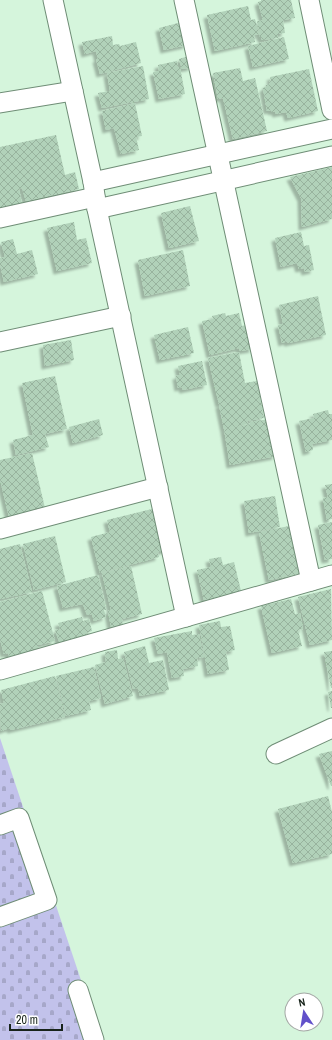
<svg xmlns="http://www.w3.org/2000/svg" width="332" height="1040" viewBox="0 0 332 1040" font-family="'Archivo Narrow',sans-serif">
	<style>
		.cemetery { fill: url(#cemetery-stones) }
		.building { fill: url(#building-cross-hatch); filter: url(#shadow) }
		.lines { fill: none; stroke-linecap: round; stroke-linejoin: round }
		.minor-casing { stroke: #6f8d76; stroke-width: 21 }
		.minor { stroke: #fff; stroke-width: 19 }
	</style>
	<defs>
		<pattern id="cemetery-stones" width="16" height="16" patternUnits="userSpaceOnUse"><rect width="16" height="16" fill="#c2c2eb"/><path d="M2 7V4a2 2 0 0 1 4 0v3zM10 15v-3a2 2 0 0 1 4 0v3z" fill="#a6a7c9"/></pattern>
		<pattern id="building-cross-hatch" width="8" height="8" patternUnits="userSpaceOnUse"><rect width="8" height="8" fill="#b1d1b9"/><path d="M0 0l8 8M0 8l8-8" fill="none" stroke="#98b39e"/></pattern>
		<filter id="shadow"><feDropShadow dx="-3.5" dy="3.5" stdDeviation="1" flood-color="#0004"/></filter>
	</defs>
	<rect width="100%" height="100%" fill="#d5f5dc"/>
	<path class="cemetery" d="M0,738L101,1040H0Z"/>
	<g class="building">
		<path d="M261,0H291L295,18L283,20L285,33L278,34V38L262,40L261,37H260L257,21L263,20L258,2L261,1Z"/>
		<path d="M248,6L251,20L255,19L259,34L254,35L255,42L215,51L207,15Z"/>
		<path d="M182,22L187,45L164,50L159,28Z"/>
		<path d="M112,36L113,45L119,44L120,46L136,42L141,63L100,74L96,59H98L96,51L85,54L82,42Z"/>
		<path d="M284,37L289,59L253,67L248,46Z"/>
		<path d="M189,56L192,67L182,69L179,59Z"/>
		<path d="M177,61L178,67H180L185,94L159,99L153,72L159,71L158,65Z"/>
		<path d="M143,66L149,99L102,108L98,93L110,91L107,73Z"/>
		<path d="M240,68L243,81L255,78L267,131L233,139L223,98L218,99L213,73Z"/>
		<path d="M309,69L318,111L288,118L286,112L276,114L275,111L272,112L271,110L267,111L263,88L266,87V85L270,84L269,82L271,81L270,77Z"/>
		<path d="M135,103L142,136L136,137L139,150L121,154L114,128L106,130L102,111Z"/>
		<path d="M56,135L65,175L75,172L79,189L26,201L22,188L19,189L22,204L0,208V147Z"/>
		<path d="M332,167V219L302,227L301,198L290,177Z"/>
		<path d="M190,206L199,241L169,248L161,213Z"/>
		<path d="M74,222L77,240L86,238L92,263L57,271L47,228Z"/>
		<path d="M301,232L304,246L309,245L314,270L305,272L304,268L299,269L297,263L281,267L275,238Z"/>
		<path d="M13,239L17,254L32,250L38,274L4,282L0,264V258L5,257L1,242Z"/>
		<path d="M183,250L190,286L145,296L138,260Z"/>
		<path d="M318,296L326,335L288,343L287,341L282,343L278,325L283,324L279,305Z"/>
		<path d="M225,313L226,316L239,313L242,326L246,325L253,349L240,351L239,348L210,355L202,321L213,319L212,316Z"/>
		<path d="M188,327L194,353L160,360L154,335Z"/>
		<path d="M71,340L74,360L45,366L43,345Z"/>
		<path d="M239,352L245,383L257,381L264,418L247,421L248,424L224,429L219,405L228,402L219,404L208,358Z"/>
		<path d="M202,361L207,385L183,390L182,387L178,388L176,376L180,375L178,366Z"/>
		<path d="M55,376L67,429L45,434L49,447L16,455L13,440L33,435L22,383Z"/>
		<path d="M328,410L329,414H332V440L312,444L313,450L306,452L299,421L314,418L313,414Z"/>
		<path d="M99,419L103,435L73,443L69,427Z"/>
		<path d="M269,419L276,456L230,465L224,429L250,424L249,422Z"/>
		<path d="M32,453L45,508L9,517L0,479V460Z"/>
		<path d="M332,484V519L327,520L323,498L328,497L325,485Z"/>
		<path d="M275,496L280,527L249,533L244,501Z"/>
		<path d="M156,508L170,549L158,552L159,557L100,573L91,537L110,532L107,520Z"/>
		<path d="M332,522V559L325,560L318,525Z"/>
		<path d="M289,526L299,574L269,580L259,532Z"/>
		<path d="M55,536L66,582L34,590L23,544Z"/>
		<path d="M20,544L32,592L0,599V549Z"/>
		<path d="M221,557L223,565L234,562L241,591L204,600L197,570L211,567L209,559Z"/>
		<path d="M131,566L142,614L122,619L123,625L111,627L108,611L111,610L102,573Z"/>
		<path d="M98,575L104,599L106,610H104L106,617L94,621L92,614L87,615L83,604L63,608L57,586Z"/>
		<path d="M331,589L332,640L310,645L298,597Z"/>
		<path d="M42,591L55,641L38,645V649L9,657L8,653L4,654L0,639V602Z"/>
		<path d="M291,599L295,614L300,613L303,629L298,630L302,646L272,653L261,606Z"/>
		<path d="M82,617L83,621L89,619L92,631L86,633L88,639L60,644L55,630L60,629L58,623Z"/>
		<path d="M220,621L221,627L230,626L235,650L226,652L229,670L208,674L199,625Z"/>
		<path d="M192,631V635L199,634L204,657L197,658L198,666L183,669L184,676L172,678L167,652L158,654L154,638Z"/>
		<path d="M145,646L149,663L163,660L169,690L140,696L138,688L133,689L124,652Z"/>
		<path d="M117,650L118,659L123,658L133,696L105,704L95,665L106,662L105,652Z"/>
		<path d="M332,651V688H331L324,652Z"/>
		<path d="M94,667L101,698L89,701L91,710L66,716L56,676Z"/>
		<path d="M55,676L65,717L11,730L10,728L1,731L0,704L4,703L1,690Z"/>
		<path d="M332,691V708H331L328,692Z"/>
		<path d="M332,751V786H331L319,754Z"/>
		<path d="M328,796L332,812V854L293,863L278,809Z"/>
	</g>
	<g class="lines">
		<defs>
			<g id="minor">
				<path d="M53,0L93,182L97,209L186,617"/>
				<path d="M184,0L311,581"/>
				<path d="M309,0L332,110"/>
				<path d="M0,103L73,91"/>
				<path d="M93,182L332,129"/>
				<path d="M97,209L332,156"/>
				<path d="M0,218L95,197"/>
				<path d="M0,342L121,316"/>
				<path d="M0,529L158,487"/>
				<path d="M0,670L332,575"/>
				<path d="M276,754L332,728"/>
				<path d="M0,825L19,818L47,900L0,917"/>
				<path d="M78,990L94,1040"/>
			</g>
		</defs>
		<use href="#minor" class="minor-casing"/>
		<use href="#minor" class="minor"/>
	</g>
	<g transform="translate(304 1012) rotate(348)"><circle r="19" fill="#ffffff" stroke="#a3a7a4"/>
	<path d="M0-3L7 15L0 10L-7 15Z" fill="#6251ca"/>
	<text y="-6" font-size="11" font-weight="bold" text-anchor="middle" fill="#18241b">N</text>
	</g>
	<path d="M10 1024v6h52v-6" fill="none" stroke="#18241b" stroke-width="2"/>
	<text x="16" y="1024" font-size="12" fill="#18241b" stroke="#ffffff" stroke-width="3" paint-order="stroke">20 m</text>
</svg>
